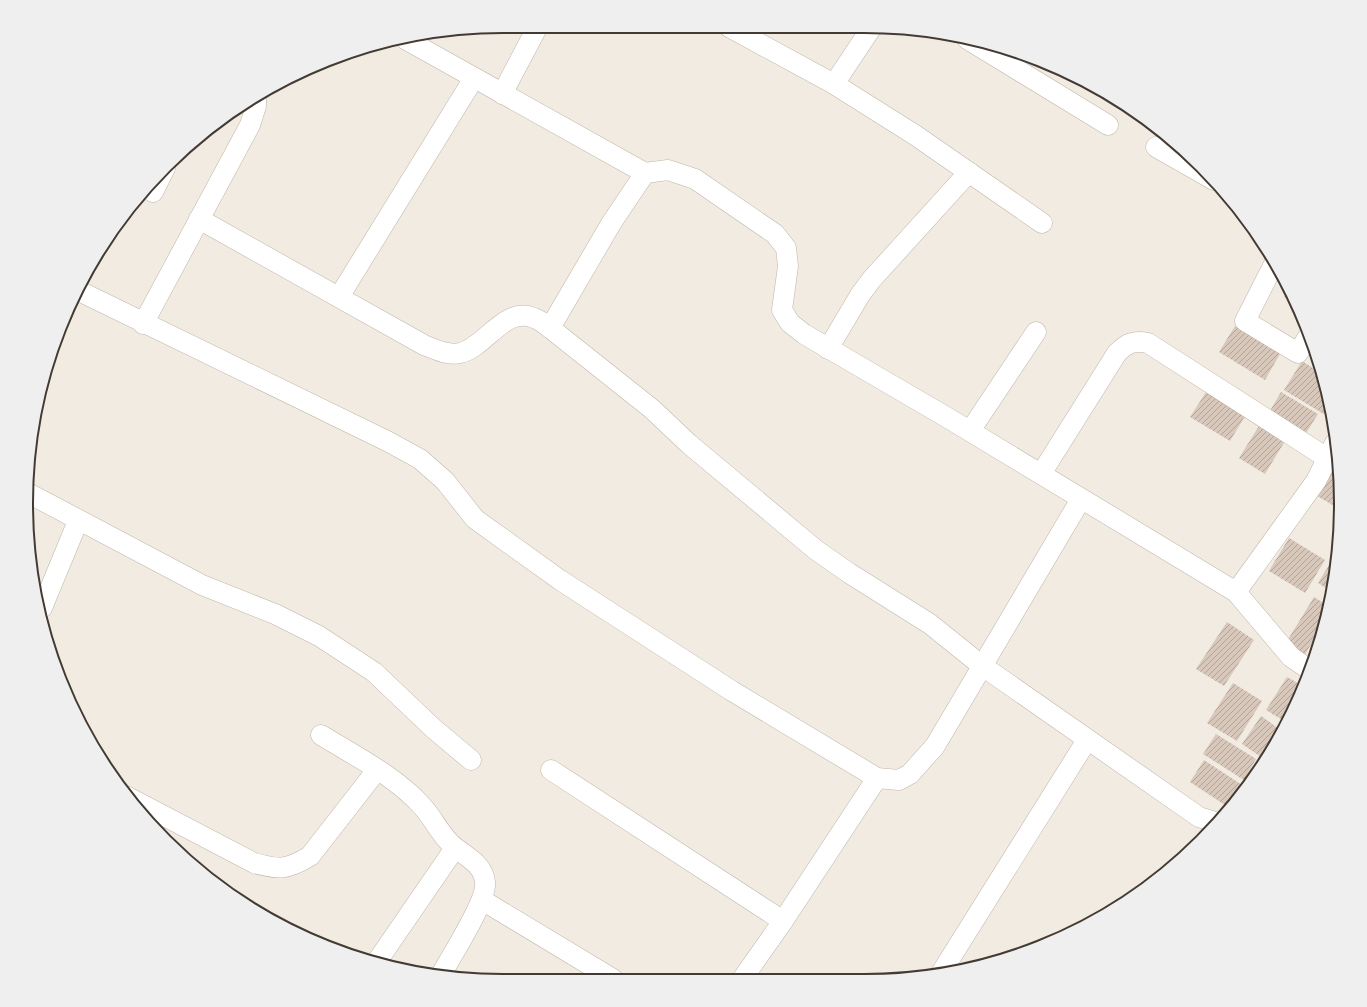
<svg xmlns="http://www.w3.org/2000/svg" width="1367" height="1007" viewBox="0 0 1367 1007" font-family="'Varela Round',sans-serif">
	<style>
		.building { fill: url(#building-hatch) }
		.lines { fill: none; stroke-linecap: round; stroke-linejoin: round }
		.street-casing { stroke: #c0b5a8; stroke-width: 21 }
		.street { stroke: #fff; stroke-width: 20 }
		.rim { fill: none; stroke: #433b33; stroke-width: 2 }
	</style>
	<defs>
		<pattern id="building-hatch" width="6" height="6" patternUnits="userSpaceOnUse"><rect width="6" height="6" fill="#d7c8bb"/><path d="M-1 1l2-2M0 6l6-6M5 7l2-2" fill="none" stroke="#b0a499"/></pattern>
	</defs>
	<rect width="100%" height="100%" fill="#f2ebe2"/>
	<g class="building">
		<path d="M1289,288L1292,293L1296,304L1284,297Z"/>
		<path d="M1235,326L1280,354L1265,380L1219,352Z"/>
		<path d="M1302,361L1322,374L1330,411L1327,416L1284,390Z"/>
		<path d="M1208,389L1247,413L1230,441L1190,417Z"/>
		<path d="M1281,392L1318,414L1303,438L1267,416Z"/>
		<path d="M1259,426L1285,441L1265,474L1239,458Z"/>
		<path d="M1335,459L1338,461L1340,472L1339,509L1314,494Z"/>
		<path d="M1338,537L1337,551L1331,548Z"/>
		<path d="M1289,538L1325,560L1305,593L1269,571Z"/>
		<path d="M1334,557L1337,559V566L1331,591L1318,583Z"/>
		<path d="M1314,597L1328,606L1323,624L1303,658L1284,646Z"/>
		<path d="M1227,622L1254,640L1224,686L1196,669Z"/>
		<path d="M1287,677L1303,686L1286,722L1266,710Z"/>
		<path d="M1233,683L1262,701L1237,741L1207,723Z"/>
		<path d="M1261,716L1282,731L1264,759L1242,744Z"/>
		<path d="M1216,734L1256,759L1244,780L1203,754Z"/>
		<path d="M1204,760L1242,785L1228,807L1190,782Z"/>
	</g>
	<g class="lines">
		<defs>
			<g id="street">
				<path d="M729,27L834,84L915,135L1042,223"/>
				<path d="M405,39L645,173"/>
				<path d="M967,39L1108,125"/>
				<path d="M834,84L872,27"/>
				<path d="M502,94L538,26"/>
				<path d="M1156,147L1214,180"/>
				<path d="M153,192L165,168"/>
				<path d="M199,219L424,345C434,349 448,356 460,353C485,348 505,305 534,318C540,320 545,324 550,328L652,409L689,444L816,550L849,573L930,624L981,665L1199,817L1218,823"/>
				<path d="M1274,264L1245,321L1298,353L1308,337"/>
				<path d="M77,290L387,441L420,459L445,481L475,519L560,580L732,691L877,778L899,780L910,774L935,746L1081,499"/>
				<path d="M339,297L474,78"/>
				<path d="M143,324L250,125L256,106V96"/>
				<path d="M550,328L612,222L645,173L668,170L695,179L775,234L786,248L788,266L782,310L790,323L804,334L948,418L1236,592L1291,657L1310,670"/>
				<path d="M828,349L860,295L872,279L969,172"/>
				<path d="M970,431L1036,332"/>
				<path d="M1041,474L1117,353C1127,343 1134,340 1148,343L1327,458"/>
				<path d="M30,494L202,585L275,614L319,636L374,672L434,729L471,760"/>
				<path d="M1236,592L1316,481L1335,443"/>
				<path d="M42,608L78,521"/>
				<path d="M321,735C355,756 395,776 422,806C433,818 439,832 450,843C463,856 483,862 485,882C488,900 451,956 441,975"/>
				<path d="M551,770L783,921"/>
				<path d="M126,796L254,863C279,870 287,870 310,856L377,770"/>
				<path d="M482,900L613,979"/>
				<path d="M376,963L455,848"/>
				<path d="M941,973L1087,740"/>
				<path d="M743,978L783,921L877,778"/>
			</g>
		</defs>
		<use href="#street" class="street-casing"/>
		<use href="#street" class="street"/>
	</g>
	<path d="M0 0H1367V1007H0ZM503 33H864A470 470 0 0 1 1334 503V504A470 470 0 0 1 864 974H503A470 470 0 0 1 33 504V503A470 470 0 0 1 503 33Z" fill="#f0efef" fill-rule="evenodd"/>
	<path class="rim" d="M503 33H864A470 470 0 0 1 1334 503V504A470 470 0 0 1 864 974H503A470 470 0 0 1 33 504V503A470 470 0 0 1 503 33Z"/>
</svg>
